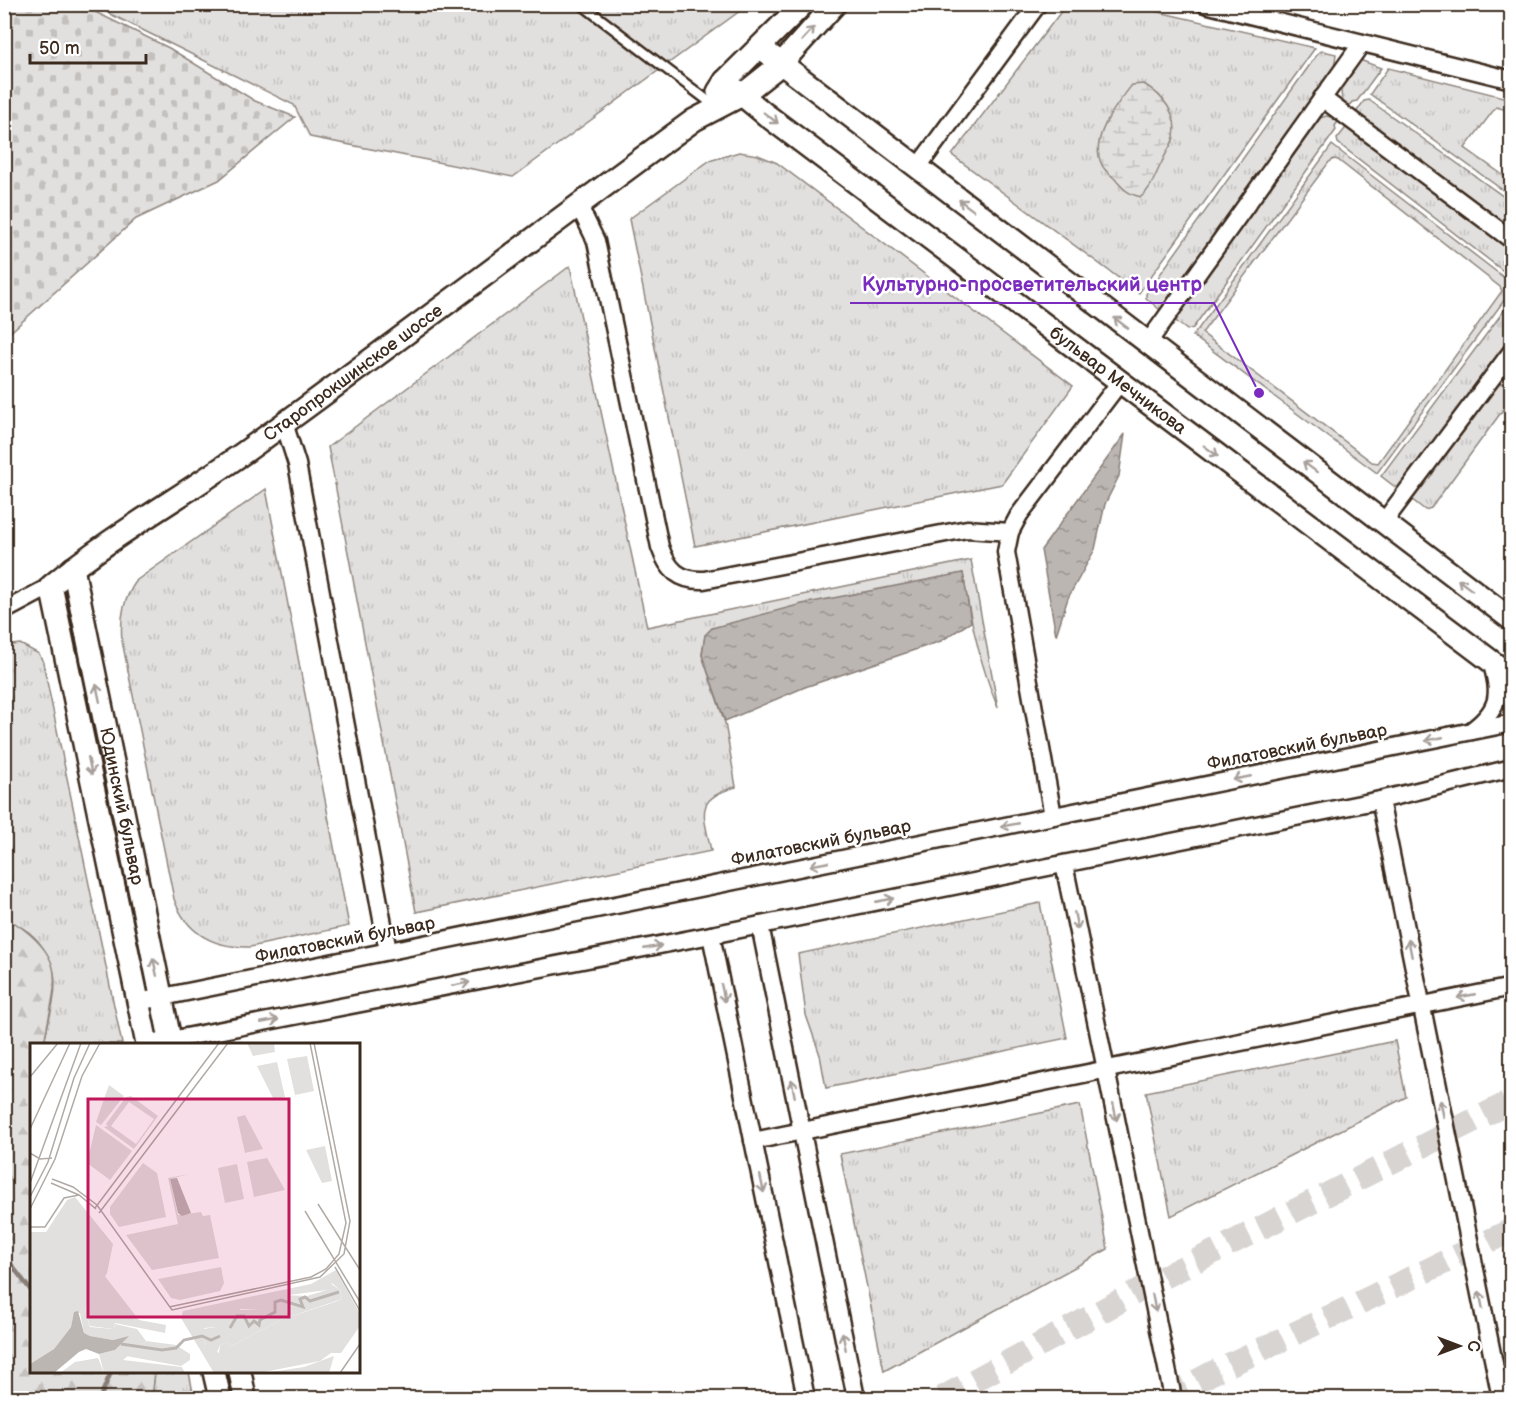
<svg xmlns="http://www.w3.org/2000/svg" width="1516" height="1403" viewBox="0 0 1516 1403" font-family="'Balsamiq Sans',sans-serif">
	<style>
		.grass { fill: url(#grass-tufts); stroke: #8e857e; stroke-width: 1.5; fill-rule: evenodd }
		.forest { fill: url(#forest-firs); stroke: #8e857e; stroke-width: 1.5 }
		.wetland { fill: url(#wetland-marsh); stroke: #8e857e; stroke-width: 1.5 }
		.cemetery { fill: url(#cemetery-stones); stroke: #8e857e; stroke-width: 1.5 }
		.water { fill: url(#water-ripples); stroke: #887e77; stroke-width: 1.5 }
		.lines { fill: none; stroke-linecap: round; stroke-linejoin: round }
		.stream { stroke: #887e77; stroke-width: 4.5 }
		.secondary-tunnel { stroke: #d8d4d2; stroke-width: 24; stroke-dasharray: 24 12; stroke-linecap: butt }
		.service-casing { stroke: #3b2a1e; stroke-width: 13 }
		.minor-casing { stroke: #3b2a1e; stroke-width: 21 }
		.tertiary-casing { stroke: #3b2a1e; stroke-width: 26 }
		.service { stroke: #fff; stroke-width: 8 }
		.minor { stroke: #fff; stroke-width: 16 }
		.tertiary { stroke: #fff; stroke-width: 21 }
		.oneway { stroke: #a79f9a }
		.labels { text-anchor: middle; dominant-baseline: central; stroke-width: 5; stroke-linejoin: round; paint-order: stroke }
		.street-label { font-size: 18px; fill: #3b2a1e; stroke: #fff }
		.inset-river { fill: none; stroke: #bcb6b3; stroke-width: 3 }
		.inset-road { fill: none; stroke: #b1aaa5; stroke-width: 1.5 }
		.view { fill: #c2185b; fill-opacity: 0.15; stroke: #c2185b; stroke-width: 3 }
		.inset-edge { fill: none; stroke: #3b2a1e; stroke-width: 3 }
		.leader { fill: none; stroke: #7b2cbf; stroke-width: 2 }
		.callout-dot { fill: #7b2cbf; stroke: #fff; stroke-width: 2 }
		.callout-label { font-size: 20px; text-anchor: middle; font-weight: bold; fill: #7b2cbf; stroke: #fff; stroke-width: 5; stroke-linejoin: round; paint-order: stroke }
	</style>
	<defs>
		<pattern id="grass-tufts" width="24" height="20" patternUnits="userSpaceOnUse" patternTransform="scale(1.5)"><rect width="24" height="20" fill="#e2e0de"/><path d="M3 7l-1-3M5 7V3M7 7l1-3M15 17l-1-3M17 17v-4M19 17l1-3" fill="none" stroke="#c3c0be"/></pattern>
		<pattern id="forest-firs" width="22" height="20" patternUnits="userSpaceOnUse" patternTransform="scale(1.5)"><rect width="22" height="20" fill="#e2e0de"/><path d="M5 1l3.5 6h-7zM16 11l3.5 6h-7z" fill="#c3c0be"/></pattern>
		<pattern id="wetland-marsh" width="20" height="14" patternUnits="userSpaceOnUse" patternTransform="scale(1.5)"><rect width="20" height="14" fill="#e2e0de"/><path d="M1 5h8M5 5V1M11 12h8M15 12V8" fill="none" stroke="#c3c0be"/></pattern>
		<pattern id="cemetery-stones" width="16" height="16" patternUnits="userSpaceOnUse" patternTransform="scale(1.5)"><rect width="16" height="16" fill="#e2e0de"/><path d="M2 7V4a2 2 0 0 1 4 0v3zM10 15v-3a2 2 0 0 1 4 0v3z" fill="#c3c0be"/></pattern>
		<pattern id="water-ripples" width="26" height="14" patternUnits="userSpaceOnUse" patternTransform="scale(1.5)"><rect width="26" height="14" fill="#bcb6b3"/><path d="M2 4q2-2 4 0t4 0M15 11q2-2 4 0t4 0" fill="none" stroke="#9a9491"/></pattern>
	</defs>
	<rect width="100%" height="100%" fill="#fff"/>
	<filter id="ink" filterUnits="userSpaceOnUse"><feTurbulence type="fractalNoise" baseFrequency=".0167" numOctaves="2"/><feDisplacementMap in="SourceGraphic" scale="12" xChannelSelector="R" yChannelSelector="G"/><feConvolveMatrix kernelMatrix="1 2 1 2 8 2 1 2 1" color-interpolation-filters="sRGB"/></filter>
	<g filter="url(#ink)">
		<g class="grass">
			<path d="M92,5H748L513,177L310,137L294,105Z"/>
			<path d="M1066,5H1128L1315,48L1139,293L952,155Z"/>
			<path d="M1323,51L1336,54L1334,69L1160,310L1146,298V294L1319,52Z"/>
			<path d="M1360,60L1381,68L1357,101L1352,102L1348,108C1331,91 1349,75 1360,60Z"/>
			<path d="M1388,68L1511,99V111L1496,107L1465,148L1511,181V196L1370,94Z"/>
			<path d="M1369,100L1511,202V231L1355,114L1364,101Z"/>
			<path d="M1326,116L1340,119L1335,126L1336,130L1193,328L1187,330L1173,319L1317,119Z"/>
			<path d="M1348,125L1511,249V277L1338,143L1337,139Z"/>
			<path d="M1332,145L1511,283V291L1377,473L1193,336ZM1334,159L1338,160L1500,287L1502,291L1378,463L1372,462L1202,333L1329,162Z"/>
			<path d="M739,152L758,155L777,163L1073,386L1002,484L695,546L629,219L709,161Z"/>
			<path d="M570,266L647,627L971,560L998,708C980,665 970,619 963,573L705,635L702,655L725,723L736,787C693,799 704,814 711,851L416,912L328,447Z"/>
			<path d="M1511,301V338L1399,490L1381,476Z"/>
			<path d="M1511,362V399L1431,508L1425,510L1410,498Z"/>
			<path d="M266,489L349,926L250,947C214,948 187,934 174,899L122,641C120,618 123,599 137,580Z"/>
			<path d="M20,644L39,654L43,662L122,1044H48L45,1038C53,999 66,974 37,940C28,930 17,923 5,924L4,646Z"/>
			<path d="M1040,903L1067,1038L826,1088L820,1055L806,1015L798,954Z"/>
			<path d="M1395,1041L1406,1097L1171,1216L1146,1092Z"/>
			<path d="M1080,1105L1108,1249L884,1371L840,1154Z"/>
			<path d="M155,1372H189L194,1398H152Z"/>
		</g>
		<path class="forest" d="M15,923C69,960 55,982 45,1038L48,1044H32V1372H155L152,1398H5L4,924Z"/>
		<path class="wetland" d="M1144,84C1162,95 1179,114 1174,137C1172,145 1165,154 1162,162C1155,175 1152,188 1141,197C1128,194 1123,189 1115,179C1111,175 1104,170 1102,165C1088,139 1117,104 1132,85Z"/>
		<path class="cemetery" d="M5,4L81,5L169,48L255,101L295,117L219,180L136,219L5,337Z"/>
		<g class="water">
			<path d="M1125,434L1119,476L1105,504L1095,549L1068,598L1056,635L1041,550Z"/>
			<path d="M963,573L971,622L941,641L805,687L725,721L702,655L705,635L712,628L723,625L802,604Z"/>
		</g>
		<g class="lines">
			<g class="stream">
				<path d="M4,1034L7,1086L4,1087"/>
				<path d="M4,1255L32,1292"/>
				<path d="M100,1398L111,1372"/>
			</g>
			<g class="secondary-tunnel">
				<path d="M942,1398L1164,1277L1512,1101"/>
				<path d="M1165,1398L1212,1373L1512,1230"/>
			</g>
			<defs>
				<path id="service" d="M581,4L711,103"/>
				<g id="minor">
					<path d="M1205,4L1512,80"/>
					<path d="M1322,98L1512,240"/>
					<path d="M917,168L1038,4"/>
					<path d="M579,206L596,241L660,547C668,570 679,581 704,580L967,529L1010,532"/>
					<path d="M1147,344L1362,43"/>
					<path d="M284,423L297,464L388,951"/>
					<path d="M1383,523L1512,351"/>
					<path d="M4,611L51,586"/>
					<path d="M1471,731C1499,710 1502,695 1491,662"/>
					<path d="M1380,800L1501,1398"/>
					<path d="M1053,816L1006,552L1010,532L1019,515L1120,382"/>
					<path d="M1064,864L1173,1398"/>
					<path d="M760,925L856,1398"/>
					<path d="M711,935L806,1398"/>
					<path d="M138,1002L1512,723"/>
					<path d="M150,1044L711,935L1380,800L1512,768"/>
					<path d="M753,1141L1512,987"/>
				</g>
				<g id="tertiary">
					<path d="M761,48L1512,620"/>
					<path id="s1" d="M725,81L765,114L1512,677"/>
					<path d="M718,92L725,81L803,4"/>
					<path id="s2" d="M73,568L171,1044"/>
					<path id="s3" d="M147,1044L51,586C113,534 184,496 249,449C398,341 545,229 694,120L742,95L781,64L835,4"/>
					<path d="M214,1372L220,1398"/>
					<path d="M240,1372L245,1398"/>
				</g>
			</defs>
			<use href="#service" class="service-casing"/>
			<use href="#minor" class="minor-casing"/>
			<use href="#tertiary" class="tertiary-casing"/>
			<use href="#service" class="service"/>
			<use href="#minor" class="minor"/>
			<use href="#tertiary" class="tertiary"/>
		</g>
		<defs><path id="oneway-shaft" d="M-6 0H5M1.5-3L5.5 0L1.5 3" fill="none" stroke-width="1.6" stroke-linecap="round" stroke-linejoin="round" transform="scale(1.5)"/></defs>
		<g class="oneway">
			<use href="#oneway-shaft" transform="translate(808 34) rotate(-47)"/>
			<use href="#oneway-shaft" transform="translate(771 118) rotate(37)"/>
			<use href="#oneway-shaft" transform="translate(966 205) rotate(-143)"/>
			<use href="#oneway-shaft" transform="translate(1121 323) rotate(-143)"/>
			<use href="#oneway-shaft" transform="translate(1211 451) rotate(37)"/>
			<use href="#oneway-shaft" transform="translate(1310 467) rotate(-143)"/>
			<use href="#oneway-shaft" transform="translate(1465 585) rotate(-143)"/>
			<use href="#oneway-shaft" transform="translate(98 693) rotate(-102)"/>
			<use href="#oneway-shaft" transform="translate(1434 739) rotate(169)"/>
			<use href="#oneway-shaft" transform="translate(90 766) rotate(78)"/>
			<use href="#oneway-shaft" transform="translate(1242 778) rotate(169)"/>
			<use href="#oneway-shaft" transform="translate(1010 825) rotate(169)"/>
			<use href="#oneway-shaft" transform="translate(819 864) rotate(169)"/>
			<use href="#oneway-shaft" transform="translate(885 900) rotate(-11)"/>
			<use href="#oneway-shaft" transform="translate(1076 921) rotate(79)"/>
			<use href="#oneway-shaft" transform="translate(653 947) rotate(-11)"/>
			<use href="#oneway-shaft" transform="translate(1410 948) rotate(-101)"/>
			<use href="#oneway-shaft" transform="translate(155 967) rotate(-102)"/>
			<use href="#oneway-shaft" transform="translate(461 984) rotate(-11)"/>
			<use href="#oneway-shaft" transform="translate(723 993) rotate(78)"/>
			<use href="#oneway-shaft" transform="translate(1466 996) rotate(169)"/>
			<use href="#oneway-shaft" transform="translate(270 1021) rotate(-11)"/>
			<use href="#oneway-shaft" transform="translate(793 1088) rotate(-101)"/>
			<use href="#oneway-shaft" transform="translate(1442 1109) rotate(-101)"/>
			<use href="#oneway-shaft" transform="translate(1115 1112) rotate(78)"/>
			<use href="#oneway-shaft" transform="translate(762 1184) rotate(78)"/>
			<use href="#oneway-shaft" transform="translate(1481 1300) rotate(-101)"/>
			<use href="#oneway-shaft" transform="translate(1154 1303) rotate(79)"/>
			<use href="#oneway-shaft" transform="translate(844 1341) rotate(-101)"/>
		</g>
	</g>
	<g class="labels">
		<g class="street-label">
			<text stroke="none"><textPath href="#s3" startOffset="838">Старопрокшинское шоссе</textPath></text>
			<text stroke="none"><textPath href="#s1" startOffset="494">бульвар Мечникова</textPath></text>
			<text transform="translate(1297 747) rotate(-11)">Филатовский бульвар</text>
			<text stroke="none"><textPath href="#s2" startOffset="243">Юдинский бульвар</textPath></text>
			<text transform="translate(821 843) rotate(-11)">Филатовский бульвар</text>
			<text transform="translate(345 940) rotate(-11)">Филатовский бульвар</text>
		</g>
	</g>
	<g transform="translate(30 1043)">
		<rect width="330" height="330" fill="#fff"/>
		<path d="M217,0H244L245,9L223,13ZM277,13L284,48L265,52L257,16ZM247,19L255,54L244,57L227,23ZM79,42L94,53L71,82L66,79ZM101,53L128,73L104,106L74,84L78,83L76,81L96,54ZM99,59L124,76L106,101L81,83ZM215,72L233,106L215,110L207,74ZM66,82L102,108L80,137L57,120ZM295,103L302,138L292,140L276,107ZM237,115L255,147L224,154L217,119ZM113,120L127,130L136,174L89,184L80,171V164ZM207,121L214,156L195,160L188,125ZM159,131L140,136L148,172L171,169L173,173L180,172L189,215L122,227L96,192L148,181L138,135ZM45,154L83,201L77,230L55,267L60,284L84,286L85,281L107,286L116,298L93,317L152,324L155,330H74L69,311L85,307L97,294L83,297L60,293L54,290L50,270L44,271L41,284L24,306L0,321V189H16L37,157ZM191,224L194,240L190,248L150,257L141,255L128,236ZM306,227L330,271V283L311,310H301L290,318L229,330H184L151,275L153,268L281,241ZM302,240L310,247L312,256L305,259L253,276L201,303L198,299L190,302L189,310L175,301L174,285L186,284L191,277L211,266L230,267L259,252L297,247Z" fill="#e2e0de" fill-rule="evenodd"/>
		<path d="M300,240L310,247L312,256L253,276L201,303L198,299L190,302L185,314L177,311L173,286L186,284L195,267H230L252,252L277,253L297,247ZM116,298L146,302L160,311V317L151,323L96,313ZM304,313L299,330H235L274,324Z" fill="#e2e0de"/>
		<path d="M74,232L109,277L136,282L135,290L85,280L84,286L60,283L55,267ZM68,315L74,330H30L45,319Z" fill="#e2e0de"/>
		<path d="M147,135L161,170L152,173L148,170L140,136ZM48,268L54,290L60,293L83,297L99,293L85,307L69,311L56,306L49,309L24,330H0V321L24,306L41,284L44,269Z" fill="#bcb6b3"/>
		<path class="inset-river" d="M200,285L207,273H214L219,283L224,278L229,282L230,277L245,269V259L251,257L273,264L270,256L275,254L280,258L309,249M91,301L132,307L146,305L154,297L172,293L181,297L190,293"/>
		<path class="inset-road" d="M0,34L28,0M0,86L40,0M0,110L10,116L22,115M22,136L43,144L67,162L142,267L290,234L314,211L320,178L284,0M0,140L51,0M21,140L49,152L66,166M0,154L18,119L44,35L60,0M288,161L330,227M65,165L189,0M0,166L25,116L52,33L70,0M275,168L330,259M69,170L198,0M0,184H15L34,155L49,152M305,224L330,268M139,264L281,234L296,226L309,211L316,180L280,0M310,330L330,301"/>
		<path class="view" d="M58,56H259V274H58Z"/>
		<rect width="330" height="330" class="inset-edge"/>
	</g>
	<path class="leader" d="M1259 393L1214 303H850"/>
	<circle class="callout-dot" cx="1259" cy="393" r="6"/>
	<g class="callout-label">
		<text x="1032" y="291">Культурно-просветительский центр</text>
	</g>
	<rect width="1516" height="1403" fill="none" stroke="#fff" stroke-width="24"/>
	<rect x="12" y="12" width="1492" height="1379" fill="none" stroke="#3b2a1e" stroke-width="2" filter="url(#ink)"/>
	<g transform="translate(1459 1346) rotate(90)" stroke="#ffffff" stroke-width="4.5" paint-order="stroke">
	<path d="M0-4.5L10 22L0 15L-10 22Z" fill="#3b2a1e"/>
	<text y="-9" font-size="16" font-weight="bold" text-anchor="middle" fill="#3b2a1e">С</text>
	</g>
	<path d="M30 54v9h116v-9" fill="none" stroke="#3b2a1e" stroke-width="3"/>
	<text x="39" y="54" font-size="18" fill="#3b2a1e" stroke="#ffffff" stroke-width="4.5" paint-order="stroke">50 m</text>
</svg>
